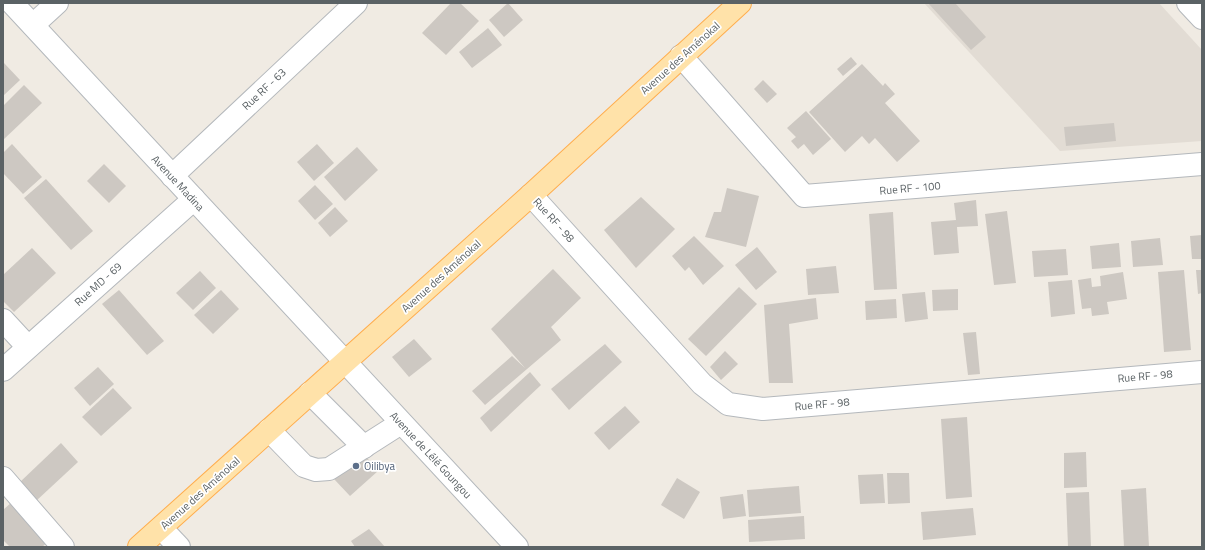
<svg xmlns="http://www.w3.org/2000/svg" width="1205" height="550" viewBox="0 0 1205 550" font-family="'Titillium Web',sans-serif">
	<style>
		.education { fill: #e2dcd4 }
		.building { fill: #cdc8c2 }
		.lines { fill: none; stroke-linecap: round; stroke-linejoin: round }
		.minor-casing { stroke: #b4b8bc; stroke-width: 24 }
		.major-casing { stroke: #ffad4d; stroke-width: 24 }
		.minor { stroke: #fff; stroke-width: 22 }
		.major { stroke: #ffe2a9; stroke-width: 22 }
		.service-dot { fill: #5c6f8a; stroke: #fff; stroke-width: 1.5 }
		.labels { text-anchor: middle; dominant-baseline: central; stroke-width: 3.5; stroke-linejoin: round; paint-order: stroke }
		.street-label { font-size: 11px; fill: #5b6265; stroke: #fff }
		.service-label { font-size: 11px; fill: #4e5e75; stroke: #fff; text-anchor: start }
	</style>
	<rect width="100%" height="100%" fill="#f0ebe3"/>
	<path class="education" d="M924,3H1159L1202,50V141L1060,151Z"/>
	<g class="building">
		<path d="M451,3H460L479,21L446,55L422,33Z"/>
		<path d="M508,3L523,20L504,37L489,20Z"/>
		<path d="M928,3H955L986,37L971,50Z"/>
		<path d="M488,28L502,45L472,68L459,52Z"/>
		<path d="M851,57L857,64L843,76L837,69Z"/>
		<path d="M4,63L20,80L3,96V64Z"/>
		<path d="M862,64L883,86L885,83L895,94L885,103L920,141L897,162L875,138L869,144L862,136L845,152L809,112Z"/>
		<path d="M763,80L777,94L767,103L754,89Z"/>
		<path d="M24,85L42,103L3,140V106Z"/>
		<path d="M806,111L831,139L813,155L804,144L798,149L791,141L796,137L787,128Z"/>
		<path d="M1114,123L1116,141L1066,146L1064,127Z"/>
		<path d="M12,144L42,177L23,194L3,173V153Z"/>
		<path d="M317,144L334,163L314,181L297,162Z"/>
		<path d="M357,147L378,170L345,201L324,177Z"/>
		<path d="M104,164L126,186L109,203L87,181Z"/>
		<path d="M46,179L93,231L71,250L24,198Z"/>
		<path d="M315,185L333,204L315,220L298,201Z"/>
		<path d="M727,188L759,196L746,247L705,237L714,212H721Z"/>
		<path d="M641,197L675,229L636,268L604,230Z"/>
		<path d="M976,200L978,226L957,227L959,253L934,255L931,222L956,220L954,203Z"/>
		<path d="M335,207L348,221L330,237L318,223Z"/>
		<path d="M1007,211L1016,283L994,285L985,214Z"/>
		<path d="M893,212L897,289L874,290L869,214Z"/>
		<path d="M1202,235V259H1192L1190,236Z"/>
		<path d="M694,236L724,266L703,285L689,267L685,271L672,256Z"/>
		<path d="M1160,238L1163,265L1133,267L1131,241Z"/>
		<path d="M1119,243L1121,267L1092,269L1090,246Z"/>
		<path d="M757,247L777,272L756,290L735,265Z"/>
		<path d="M32,248L56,273L14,312L3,301V275Z"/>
		<path d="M1066,249L1068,275L1034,277L1032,251Z"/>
		<path d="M836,266L839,293L808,295L806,269Z"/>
		<path d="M553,269L581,298L551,327L561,340L485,405L472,391L512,356L525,368L491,329Z"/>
		<path d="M1184,270L1191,350L1164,352L1158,272Z"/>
		<path d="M1196,270H1202V293L1198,294Z"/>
		<path d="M200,271L216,288L193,310L176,293Z"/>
		<path d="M1123,272L1127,299L1107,302L1109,314L1092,316L1091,308L1082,309L1078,280L1091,278L1092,287L1101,286L1100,276Z"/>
		<path d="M1072,280L1075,314L1051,317L1048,282Z"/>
		<path d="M739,287L757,304L706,356L688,339Z"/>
		<path d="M958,289V310L933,311L932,290Z"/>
		<path d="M119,290L164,341L147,355L102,304Z"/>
		<path d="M221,290L239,309L213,334L194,315Z"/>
		<path d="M925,292L928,319L905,322L902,294Z"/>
		<path d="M816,298L818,319L789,324L793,383H769L764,305Z"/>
		<path d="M896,299L897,318L866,320L865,301Z"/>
		<path d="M976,332L980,374L968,375L963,333Z"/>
		<path d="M414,339L432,359L409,377L392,357Z"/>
		<path d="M605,344L622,362L569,410L551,389Z"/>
		<path d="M725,351L738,364L721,380L710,367Z"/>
		<path d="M98,367L114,384L90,406L74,388Z"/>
		<path d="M530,372L541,385L491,432L480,418Z"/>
		<path d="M113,388L132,408L101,436L82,417Z"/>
		<path d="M625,406L640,422L609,450L594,433Z"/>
		<path d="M967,417L972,497L946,499L941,419Z"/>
		<path d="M61,443L78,462L36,501L19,483Z"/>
		<path d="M1086,452L1087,487L1064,488V453Z"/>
		<path d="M363,453L378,471L350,496L334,479Z"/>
		<path d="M887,473H909L910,503L888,504Z"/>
		<path d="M883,474L885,503L860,504L858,475Z"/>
		<path d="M677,478L700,492L684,519L661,505Z"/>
		<path d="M799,486L801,513L749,517L747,490Z"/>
		<path d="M1146,488L1149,547H1124L1121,490Z"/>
		<path d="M1089,492L1091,547H1068L1066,493Z"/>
		<path d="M743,494L746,516L723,519L720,497Z"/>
		<path d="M12,502L49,541L42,547H10L3,540V510Z"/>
		<path d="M973,508L976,535L923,540L921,512Z"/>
		<path d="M804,516L805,539L749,542L748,520Z"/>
		<path d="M369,529L385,547H355L351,541Z"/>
	</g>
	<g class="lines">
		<defs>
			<g id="minor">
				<path d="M12,3L517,547"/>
				<path d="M1188,3L1202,18"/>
				<path d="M33,25L57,3"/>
				<path d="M681,56L804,196L1202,164"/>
				<path d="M172,176L356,3"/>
				<path d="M531,195L702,384L728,404L763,409L1202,372"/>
				<path d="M3,320L28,347"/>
				<path d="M3,370L194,199"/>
				<path d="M310,393L364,447"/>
				<path d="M269,430L304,466L316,470L329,469L401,423"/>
				<path d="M3,478L63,547"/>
				<path d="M161,528L179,547"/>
			</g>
			<path id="major" d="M139,547L531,195L740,3"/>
		</defs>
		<use href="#minor" class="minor-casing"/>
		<use href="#major" class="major-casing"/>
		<use href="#minor" class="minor"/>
		<use href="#major" class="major"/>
	</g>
	<circle class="service-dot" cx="356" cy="466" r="4"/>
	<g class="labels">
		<g class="street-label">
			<text transform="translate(680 58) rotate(-42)">Avenue des Aménokal</text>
			<text transform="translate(264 89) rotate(-43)">Rue RF - 63</text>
			<text transform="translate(178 183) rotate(47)">Avenue Madina</text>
			<text transform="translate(910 188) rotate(-5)">Rue RF - 100</text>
			<text transform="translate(554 220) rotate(48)">Rue RF - 98</text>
			<text transform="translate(441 276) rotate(-42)">Avenue des Aménokal</text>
			<text transform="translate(98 284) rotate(-42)">Rue MD - 69</text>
			<text transform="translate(1145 376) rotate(-5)">Rue RF - 98</text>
			<text transform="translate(822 404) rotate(-5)">Rue RF - 98</text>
			<text transform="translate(431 455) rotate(47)">Avenue de Lélé Goungou</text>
			<text transform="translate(200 493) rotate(-42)">Avenue des Aménokal</text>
		</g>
		<g class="service-label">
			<text x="364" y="466">Oilibya</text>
		</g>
	</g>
	<rect width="1205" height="550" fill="none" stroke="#5b6265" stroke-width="8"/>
</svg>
